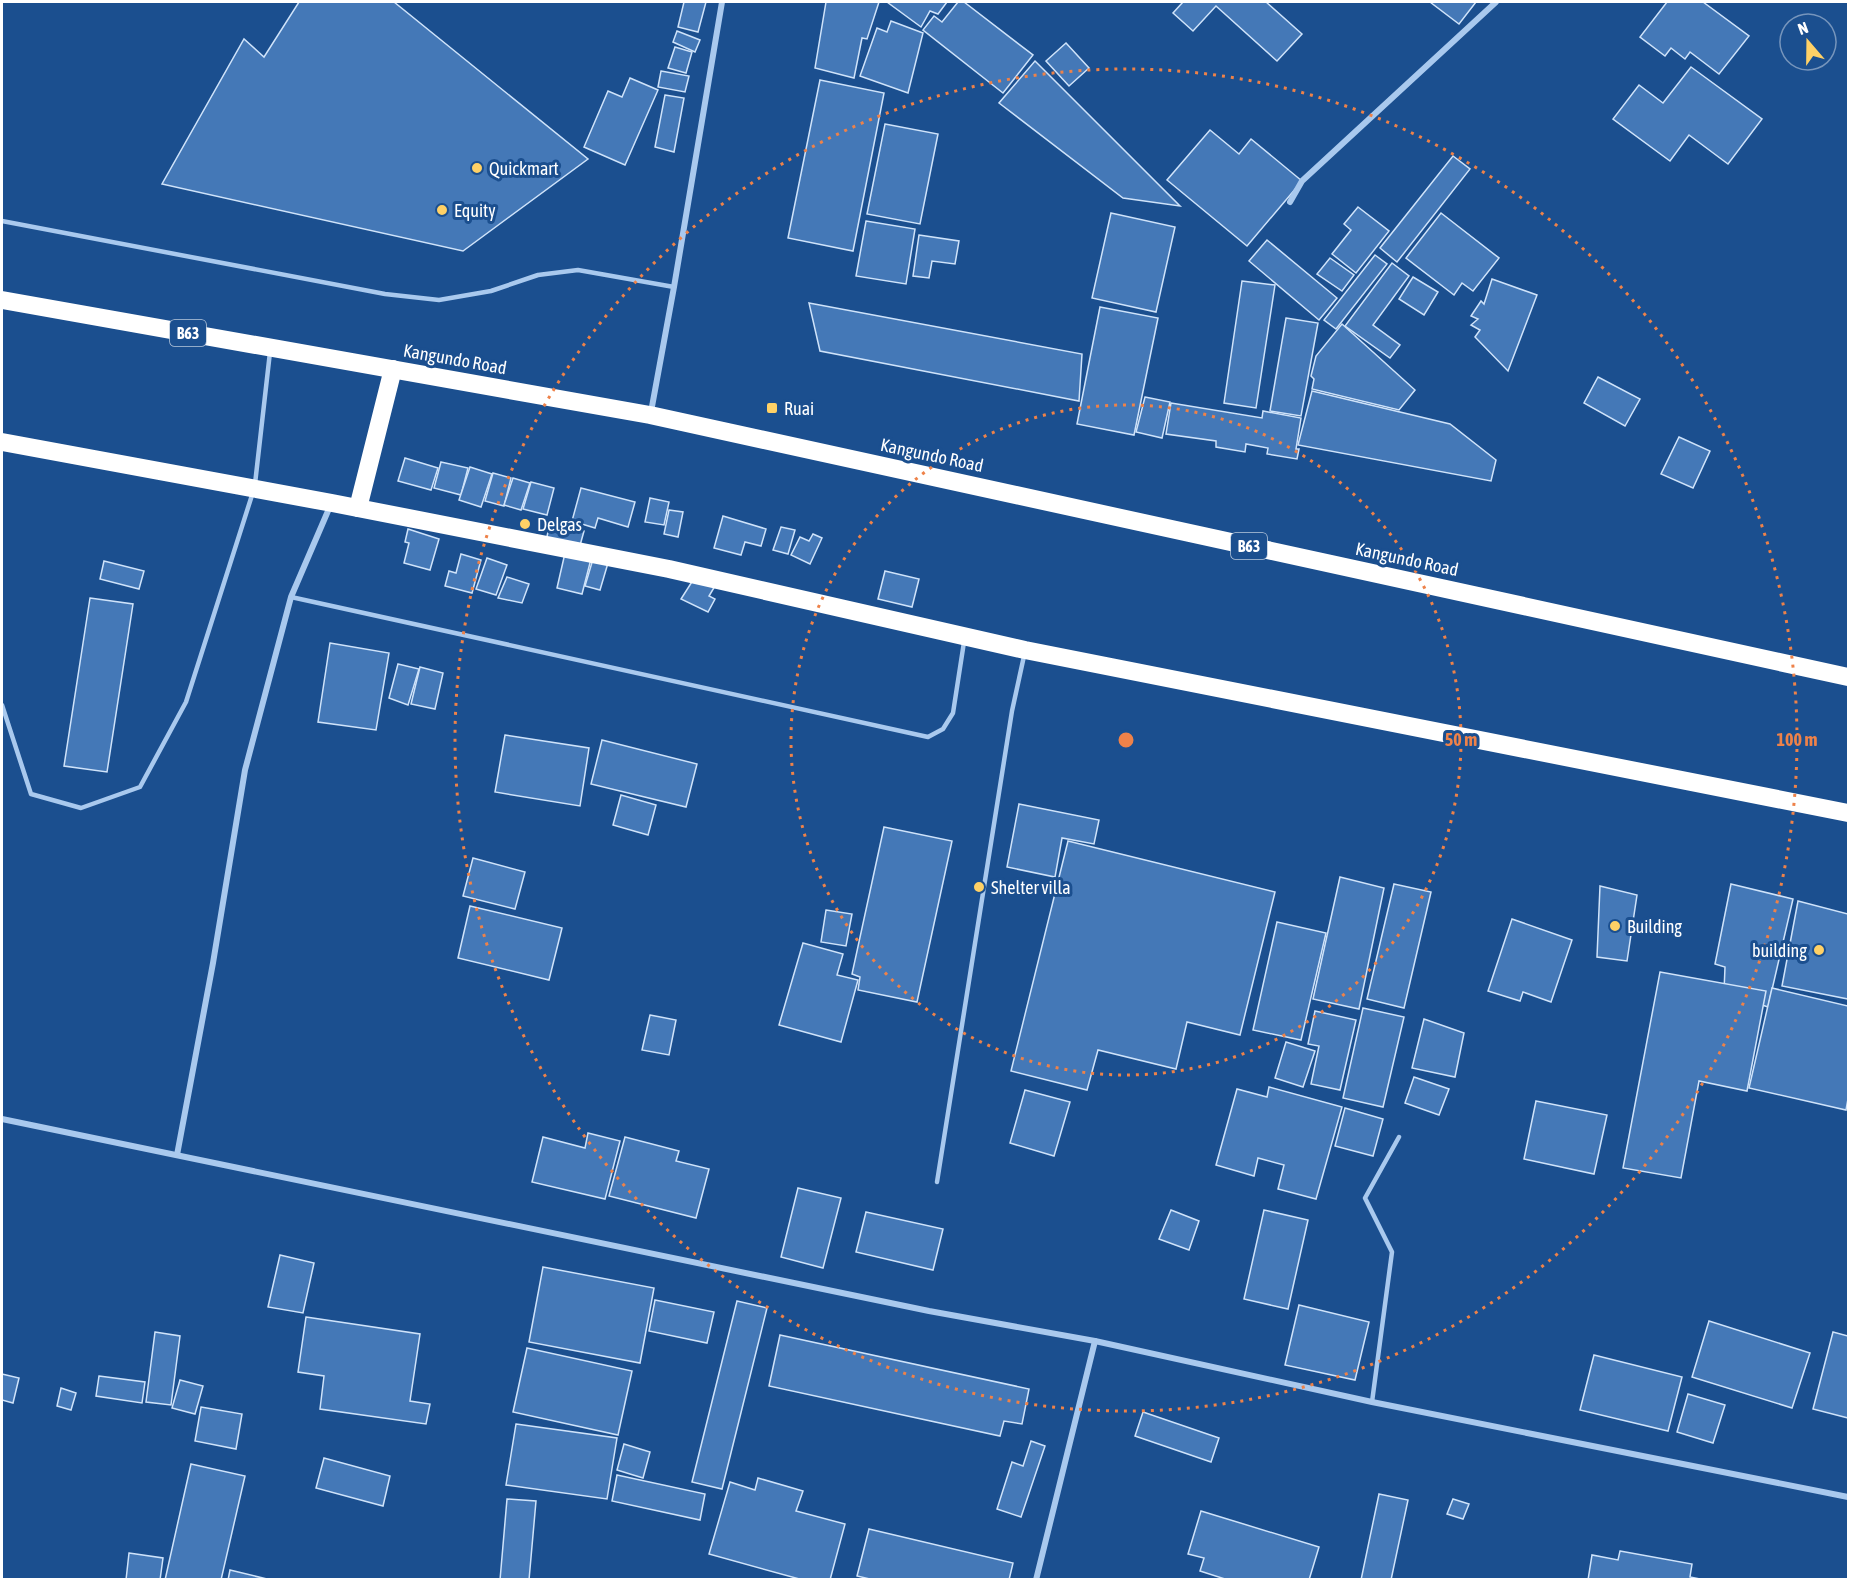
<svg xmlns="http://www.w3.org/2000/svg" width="1850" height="1581" viewBox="0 0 1850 1581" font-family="'Asap Condensed',sans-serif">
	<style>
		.building { fill: #4478b7; stroke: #cfe3fa; stroke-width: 1.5 }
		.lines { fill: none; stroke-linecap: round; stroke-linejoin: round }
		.lane { stroke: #a9c9ee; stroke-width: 4.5 }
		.street { stroke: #a9c9ee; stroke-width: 6 }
		.highway { stroke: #fff; stroke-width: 18 }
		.ring { fill: none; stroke: #ee8249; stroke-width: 3; stroke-dasharray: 3 6 }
		.poi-dot { fill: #ffd166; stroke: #1b4f8f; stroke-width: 2 }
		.labels { text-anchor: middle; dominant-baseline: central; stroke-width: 6; stroke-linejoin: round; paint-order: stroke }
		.shield { fill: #1b4f8f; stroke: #bbcadd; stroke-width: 1.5 }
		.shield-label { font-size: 16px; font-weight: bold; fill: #fff }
		.poi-label { font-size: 18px; fill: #fff; stroke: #1b4f8f; text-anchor: start }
		.street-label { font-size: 18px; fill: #fff; stroke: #1b4f8f }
		.centre { fill: #ee8249; stroke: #1b4f8f; stroke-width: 3 }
		.ring-label { font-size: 18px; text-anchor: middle; font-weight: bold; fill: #ee8249; stroke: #1b4f8f; stroke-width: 6; stroke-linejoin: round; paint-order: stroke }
	</style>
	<rect width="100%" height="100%" fill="#1b4f8f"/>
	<g class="building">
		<path d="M299,2H394L588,159L463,251L162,184L244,39L264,57Z"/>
		<path d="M684,2H706L698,32L678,27Z"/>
		<path d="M826,2H879L867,39L862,38L854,78L815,68Z"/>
		<path d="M887,2H947L938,14L930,11L921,27Z"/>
		<path d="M958,2H964L1033,55L1003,93L923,30L934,16L942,22Z"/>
		<path d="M1183,2H1266L1302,34L1277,61L1216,6L1193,31L1173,13Z"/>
		<path d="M1430,2H1476L1459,24Z"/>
		<path d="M1667,2H1703L1749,36L1719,74L1690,52L1685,59L1671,48L1665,56L1640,37Z"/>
		<path d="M891,21L923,33L908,93L860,76L877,28L887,32Z"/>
		<path d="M677,31L700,40L695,52L673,42Z"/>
		<path d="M1066,43L1089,68L1069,86L1046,61Z"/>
		<path d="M675,47L692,52L686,73L668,68Z"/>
		<path d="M1035,61L1180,206L1123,198L999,103Z"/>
		<path d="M1691,67L1762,119L1728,164L1689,135L1670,161L1613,119L1639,85L1663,103Z"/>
		<path d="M661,71L689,76L685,92L658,87Z"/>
		<path d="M630,78L658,90L625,165L584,147L608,91L622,97Z"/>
		<path d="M820,80L884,93L853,251L788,238Z"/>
		<path d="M665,95L684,98L674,152L655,147Z"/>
		<path d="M885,124L938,134L920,224L867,214Z"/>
		<path d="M1210,130L1239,154L1251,139L1302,181L1247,246L1167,180Z"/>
		<path d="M1453,156L1470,169L1397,262L1380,248Z"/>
		<path d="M1358,207L1389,231L1356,273L1332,254L1351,230L1344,224Z"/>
		<path d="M1111,213L1175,227L1156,312L1092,298Z"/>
		<path d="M1441,213L1499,258L1473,291L1462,283L1454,295L1406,258Z"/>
		<path d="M866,221L915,229L906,284L856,276Z"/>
		<path d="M919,235L959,241L955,264L932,261L929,278L913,276Z"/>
		<path d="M1267,240L1337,298L1319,320L1249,261Z"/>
		<path d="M1375,255L1387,264L1336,329L1324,320Z"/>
		<path d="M1330,258L1354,275L1342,291L1317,274Z"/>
		<path d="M1392,263L1409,276L1373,325L1400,345L1390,358L1345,326Z"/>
		<path d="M1413,277L1438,292L1424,315L1399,299Z"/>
		<path d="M1492,279L1537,295L1508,371L1475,337L1480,330L1471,325L1478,319L1471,316L1481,301L1484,304Z"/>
		<path d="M1242,281L1275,285L1256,408L1224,403Z"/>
		<path d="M809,303L1082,354L1079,401L820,351Z"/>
		<path d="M1100,307L1158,318L1134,435L1077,424Z"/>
		<path d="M1286,318L1318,323L1301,416L1270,411Z"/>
		<path d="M1342,324L1415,390L1399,410L1312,389L1314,379L1311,376L1316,356Z"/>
		<path d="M1598,377L1640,399L1625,426L1584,403Z"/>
		<path d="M1312,391L1450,424L1496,460L1491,481L1298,445Z"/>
		<path d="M1145,397L1170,402L1162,438L1136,432Z"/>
		<path d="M1171,403L1262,418L1263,411L1301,418L1296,449H1299L1297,459L1267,454L1268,448L1246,444L1245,452L1216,447V441L1166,434Z"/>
		<path d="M1679,437L1710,451L1693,488L1661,474Z"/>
		<path d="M405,458L438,468L431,490L398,481Z"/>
		<path d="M441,462L468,468L461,495L434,488Z"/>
		<path d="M470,467L492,474L481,507L459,500Z"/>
		<path d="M493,473L511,478L504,506L485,501Z"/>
		<path d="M513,478L530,483L521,510L504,505Z"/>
		<path d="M531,482L554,488L547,515L523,509Z"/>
		<path d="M581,488L635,502L628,527L598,518L595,528L572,521Z"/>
		<path d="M650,498L669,502L664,525L645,522Z"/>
		<path d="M669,510L683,512L678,537L664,534Z"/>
		<path d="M723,516L766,529L761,546L745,542L741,555L714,548Z"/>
		<path d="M550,523L584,531L579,549L546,541Z"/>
		<path d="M781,527L795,530L788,554L773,550Z"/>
		<path d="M408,529L439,539L430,570L404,563L409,543L405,542Z"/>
		<path d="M813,534L822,538L810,564L791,555L800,537L809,541Z"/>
		<path d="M565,553L591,559L582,594L557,588Z"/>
		<path d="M461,554L481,560L472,593L445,586L449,571L456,573Z"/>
		<path d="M487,558L507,565L496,595L476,589Z"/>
		<path d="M593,559L608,563L600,590L585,586Z"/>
		<path d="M104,561L144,571L139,589L100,579Z"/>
		<path d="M885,571L919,579L912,607L878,599Z"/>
		<path d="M507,577L529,584L522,603L498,598Z"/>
		<path d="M695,577L715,586L709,596L715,599L708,612L681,599Z"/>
		<path d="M90,598L133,604L107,772L64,766Z"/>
		<path d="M330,643L389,653L376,730L318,722Z"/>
		<path d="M398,664L419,669L408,705L389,698Z"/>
		<path d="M420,667L443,673L435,709L411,704Z"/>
		<path d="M505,735L589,748L580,806L495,792Z"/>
		<path d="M602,740L697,764L686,807L591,784Z"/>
		<path d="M621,795L656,805L648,835L613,825Z"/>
		<path d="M1019,804L1099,820L1094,844L1062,838L1055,877L1007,867Z"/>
		<path d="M884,827L952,841L917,1002L858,990L860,977L852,974Z"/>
		<path d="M1068,841L1275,892L1240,1035L1187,1022L1176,1069L1098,1050L1087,1090L1011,1071Z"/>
		<path d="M473,858L525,872L515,909L463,896Z"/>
		<path d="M1340,877L1384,888L1359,1009L1313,999Z"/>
		<path d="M1394,884L1431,892L1404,1008L1367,999Z"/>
		<path d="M1731,884L1793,899L1768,1007L1724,992L1725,967L1715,964Z"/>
		<path d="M1600,886L1637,895L1627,961L1597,957Z"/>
		<path d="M1798,901L1848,914V999L1782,986Z"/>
		<path d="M470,906L562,928L549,980L458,958Z"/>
		<path d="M826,910L852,914L846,946L821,942Z"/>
		<path d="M1512,919L1572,940L1551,1002L1523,992L1520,1001L1488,991Z"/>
		<path d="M1277,922L1326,933L1301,1040L1253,1030Z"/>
		<path d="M803,943L843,954L837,975L858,980L841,1042L779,1025Z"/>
		<path d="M1660,972L1766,991L1747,1091L1699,1081L1681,1178L1623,1168Z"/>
		<path d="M1772,988L1848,1006V1099L1846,1110L1749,1088Z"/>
		<path d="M1363,1008L1404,1017L1383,1107L1343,1098Z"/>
		<path d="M1315,1011L1356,1020L1340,1090L1311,1084L1319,1046L1308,1044Z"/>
		<path d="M650,1015L676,1020L669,1055L642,1050Z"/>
		<path d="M1424,1019L1464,1033L1455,1077L1412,1068Z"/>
		<path d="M1286,1042L1315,1051L1303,1087L1275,1078Z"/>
		<path d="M1414,1077L1449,1089L1439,1115L1405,1103Z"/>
		<path d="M1269,1087L1342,1107L1316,1199L1278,1189L1284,1165L1258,1158L1254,1176L1216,1165L1237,1089L1267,1097Z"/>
		<path d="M1025,1090L1070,1102L1054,1156L1010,1143Z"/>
		<path d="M1536,1101L1607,1115L1594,1174L1524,1159Z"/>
		<path d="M1345,1108L1383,1119L1373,1156L1335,1146Z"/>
		<path d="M588,1133L620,1141L605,1199L532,1182L543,1137L585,1148Z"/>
		<path d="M625,1137L679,1151L676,1161L709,1169L696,1218L609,1196Z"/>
		<path d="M798,1188L841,1198L823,1268L781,1257Z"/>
		<path d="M1171,1210L1199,1221L1189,1250L1159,1239Z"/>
		<path d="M1264,1210L1308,1220L1288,1309L1244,1299Z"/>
		<path d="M866,1212L943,1229L933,1270L856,1252Z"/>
		<path d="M280,1255L314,1263L303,1313L268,1307Z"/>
		<path d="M543,1267L654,1288L640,1363L529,1342Z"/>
		<path d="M655,1300L714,1312L707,1343L649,1331Z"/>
		<path d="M737,1301L767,1308L722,1489L692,1482Z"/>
		<path d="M1299,1305L1369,1322L1355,1380L1285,1365Z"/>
		<path d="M306,1317L420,1334L410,1401L430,1404L426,1424L320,1409L324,1376L298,1372Z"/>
		<path d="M1709,1321L1810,1353L1792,1408L1692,1377Z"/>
		<path d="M155,1332L180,1336L171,1405L146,1402Z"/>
		<path d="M1833,1332L1848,1336V1418L1813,1409Z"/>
		<path d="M780,1335L1029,1389L1022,1424L1004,1421L1000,1436L769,1386Z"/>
		<path d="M527,1348L632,1371L618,1435L513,1412Z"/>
		<path d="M1594,1355L1682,1377L1668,1431L1580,1410Z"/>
		<path d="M2,1374L19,1378L13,1403L2,1400Z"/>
		<path d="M99,1376L145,1382L142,1403L96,1396Z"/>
		<path d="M180,1380L203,1386L195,1414L172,1408Z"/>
		<path d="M61,1388L76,1393L71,1410L57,1406Z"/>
		<path d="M1688,1394L1725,1405L1713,1443L1677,1432Z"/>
		<path d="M201,1407L242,1414L236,1449L195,1441Z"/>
		<path d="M1143,1412L1219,1438L1211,1462L1135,1436Z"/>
		<path d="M516,1424L617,1438L607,1499L506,1485Z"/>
		<path d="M1031,1441L1045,1446L1021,1517L997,1509L1012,1462L1023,1466Z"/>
		<path d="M624,1444L650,1452L643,1478L617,1470Z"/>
		<path d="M324,1458L390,1476L383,1506L316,1488Z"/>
		<path d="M191,1464L245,1476L221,1580H165Z"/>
		<path d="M617,1475L705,1494L700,1520L612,1501Z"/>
		<path d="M758,1478L803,1491L796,1511L845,1524L830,1580H803L709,1554L730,1482L755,1490Z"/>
		<path d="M1379,1494L1408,1500L1391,1580H1361Z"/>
		<path d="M507,1499L536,1501L529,1580H500Z"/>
		<path d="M1453,1499L1469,1504L1463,1519L1447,1514Z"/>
		<path d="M1201,1511L1319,1547L1309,1580H1228L1200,1571L1204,1558L1188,1554Z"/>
		<path d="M869,1529L1013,1563L1009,1580H874L857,1576Z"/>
		<path d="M1620,1551L1692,1564L1690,1577L1705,1580H1588L1592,1555L1618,1560Z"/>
		<path d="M129,1553L163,1558L160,1580H126Z"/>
		<path d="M230,1570L271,1580H228Z"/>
	</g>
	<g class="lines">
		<g class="lane">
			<path d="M2,221L385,294L439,300L491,291L538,275L578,270L674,287"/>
			<path d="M255,484L270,352"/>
			<path d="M291,597L928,737L943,729L953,713L964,642"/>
			<path d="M2,705L31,794L81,808L140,787L186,702L253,492"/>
			<path d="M937,1182L1012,711L1024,656"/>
			<path d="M1372,1402L1392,1252L1365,1198L1399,1137"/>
		</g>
		<g class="street">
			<path d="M1290,202L1302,181L1496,2"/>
			<path d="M651,412L674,287L722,2"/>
			<path d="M2,1119L929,1311L1095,1341L1372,1402L1848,1497"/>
			<path d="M177,1155L213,963L245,770L291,597L331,504"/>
			<path d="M1036,1580L1095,1341"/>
		</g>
		<g class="highway">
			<path d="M2,300L650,415L1848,677"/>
			<path d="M2,442L332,503L669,569L1025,650L1848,813"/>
			<path d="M358,508L393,369"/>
		</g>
	</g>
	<g class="ring">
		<circle cx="1126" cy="740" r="335"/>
		<circle cx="1126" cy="740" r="671"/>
	</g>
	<g class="poi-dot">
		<circle cx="477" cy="168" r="6"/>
		<circle cx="442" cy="210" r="6"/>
		<rect x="766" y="402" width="12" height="12" rx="3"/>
		<circle cx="525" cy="524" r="6"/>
		<circle cx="979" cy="887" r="6"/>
		<circle cx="1615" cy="926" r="6"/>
		<circle cx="1819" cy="950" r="6"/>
	</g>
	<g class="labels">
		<g class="shield">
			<rect x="170" y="320" width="36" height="26" rx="4.5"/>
			<rect x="1231" y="533" width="36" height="26" rx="4.5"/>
		</g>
		<g class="shield-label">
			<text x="188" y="333">B63</text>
			<text x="1249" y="546">B63</text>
		</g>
		<g class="poi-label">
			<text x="489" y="168">Quickmart</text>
			<text x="454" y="210">Equity</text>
			<text x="784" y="408">Ruai</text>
			<text x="537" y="524">Delgas</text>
			<text x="991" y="887">Shelter villa</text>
			<text x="1627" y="926">Building</text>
			<text x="1807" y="950" text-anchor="end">building</text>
		</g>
		<g class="street-label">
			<text transform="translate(455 359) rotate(10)">Kangundo Road</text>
			<text transform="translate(932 455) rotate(12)">Kangundo Road</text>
			<text transform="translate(1407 559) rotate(12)">Kangundo Road</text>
		</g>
	</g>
	<circle cx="1126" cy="740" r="9" class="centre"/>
	<g class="ring-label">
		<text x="1461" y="746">50 m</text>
		<text x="1797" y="746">100 m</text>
	</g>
	<rect width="1850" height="1581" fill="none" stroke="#ffffff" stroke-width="6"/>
	<g transform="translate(1808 42) rotate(340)"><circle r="28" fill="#1b4f8f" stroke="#7695bc" stroke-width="1.5"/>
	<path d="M0-4.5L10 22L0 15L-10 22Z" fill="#ffd166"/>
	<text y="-9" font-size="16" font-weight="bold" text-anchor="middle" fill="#ffffff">N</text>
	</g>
</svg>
